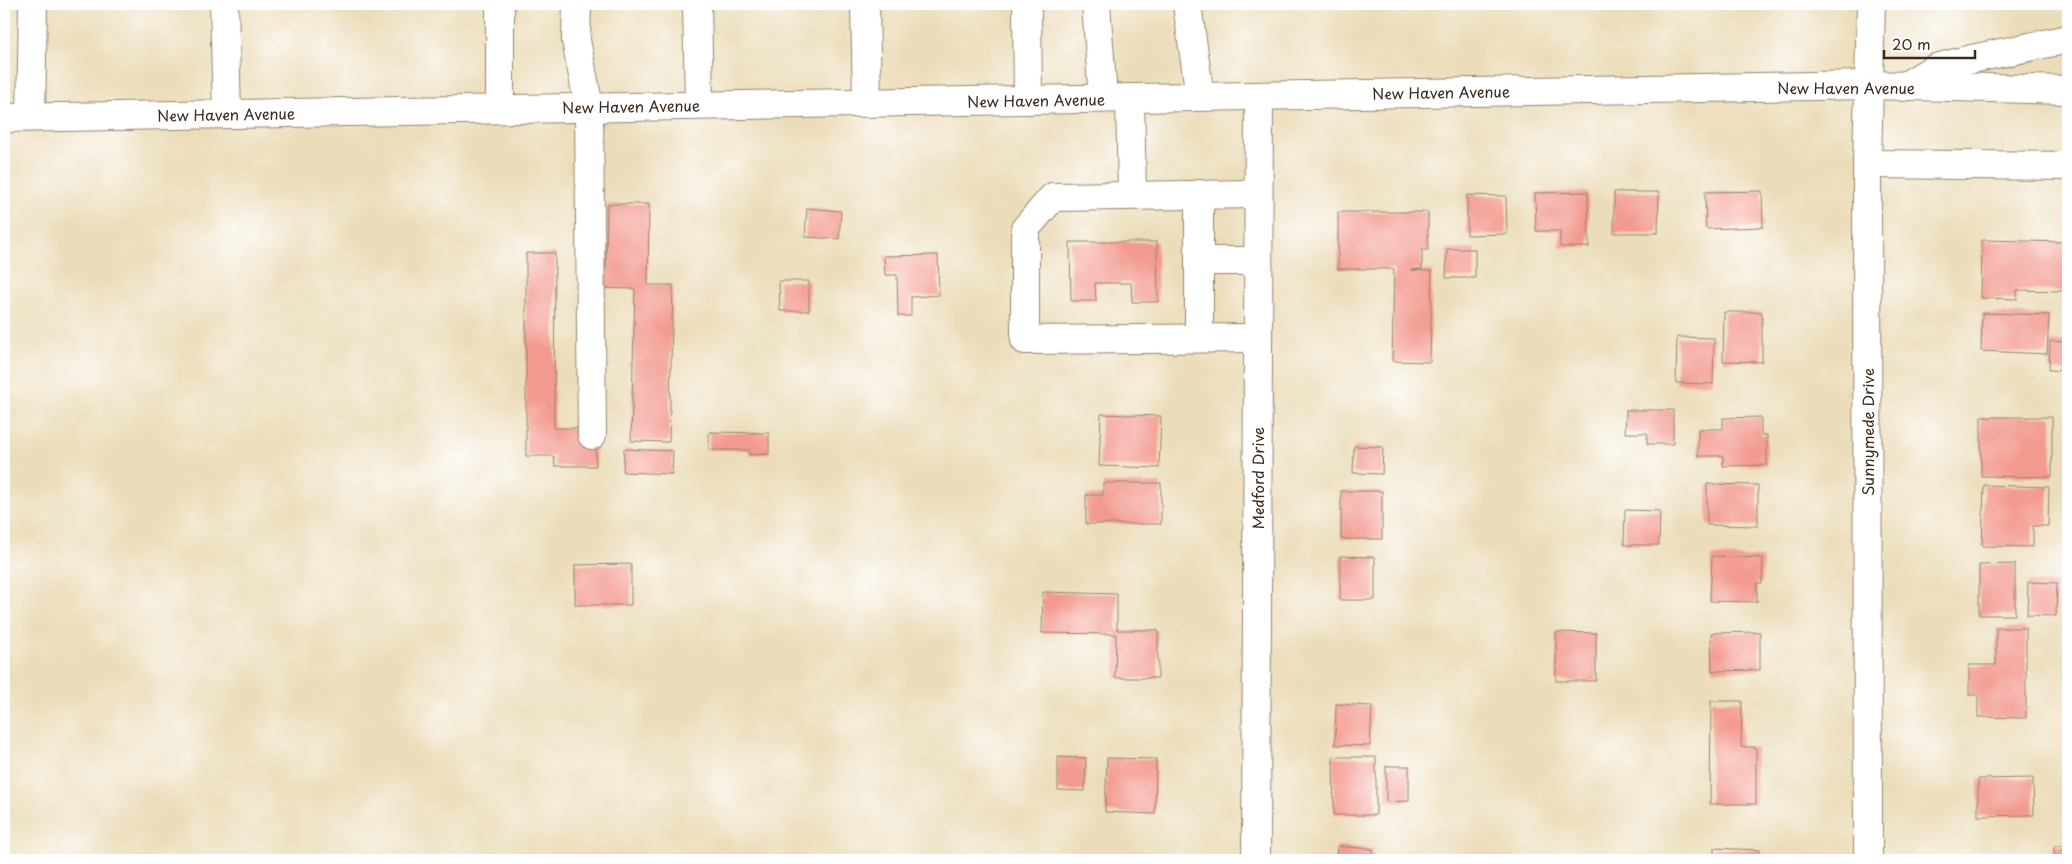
<svg xmlns="http://www.w3.org/2000/svg" width="2072" height="864" viewBox="0 0 2072 864" font-family="'Playpen Sans',sans-serif">
	<style>
		.building { fill: #f39a8f }
		.lines { fill: none; stroke-linecap: round; stroke-linejoin: round }
		.minor-casing { stroke: #94846c; stroke-width: 30 }
		.highway-casing { stroke: #94846c; stroke-width: 30 }
		.minor { stroke: #fff; stroke-width: 28 }
		.highway { stroke: #fff; stroke-width: 28 }
		.labels { text-anchor: middle; dominant-baseline: central; stroke-width: 5; stroke-linejoin: round; paint-order: stroke }
		.street-label { font-size: 15px; fill: #3b2a1e; stroke: #fff }
	</style>
	<rect width="100%" height="100%" fill="#fff"/>
	<filter id="ink" filterUnits="userSpaceOnUse"><feTurbulence type="fractalNoise" baseFrequency=".02" numOctaves="2"/><feDisplacementMap in="SourceGraphic" scale="10" xChannelSelector="R" yChannelSelector="G"/><feConvolveMatrix kernelMatrix="1 2 1 2 8 2 1 2 1" color-interpolation-filters="sRGB"/></filter>
	<filter id="wash" filterUnits="userSpaceOnUse"><feTurbulence type="fractalNoise" baseFrequency=".0096" numOctaves="4" result="noise"/><feDisplacementMap in="SourceGraphic" scale="20" xChannelSelector="R" yChannelSelector="G"/><feGaussianBlur stdDeviation="1.12" result="paint"/><feColorMatrix in="noise" values="0 0 0 0 0 0 0 0 0 0 0 0 0 0 0 0 0 1.4 0 .05"/><feComposite in="paint" operator="in"/></filter>
	<g filter="url(#wash)">
		<rect width="100%" height="100%" fill="#ecddba"/>
		<g id="blocks">
			<g class="building">
				<path d="M1762,191L1763,227L1706,229L1705,192Z"/>
				<path d="M1588,192L1589,247H1560V231H1536L1535,193Z"/>
				<path d="M1614,192H1659L1658,233H1614Z"/>
				<path d="M1467,195L1506,196L1507,234L1467,235Z"/>
				<path d="M607,204H649L648,285H673L669,442L631,441L635,289L598,288L599,268H606Z"/>
				<path d="M807,208L841,211L839,239L805,237Z"/>
				<path d="M1338,212H1428V250H1422V269L1411,270L1432,271L1430,362L1392,361L1394,269H1338Z"/>
				<path d="M1982,240L2067,242L2066,291L2017,290V299L1981,298Z"/>
				<path d="M1070,242H1157L1158,302H1132L1131,283H1095L1096,301H1071Z"/>
				<path d="M1447,249H1475V278H1446Z"/>
				<path d="M526,253H555L554,428H595L596,466H555L554,456H526Z"/>
				<path d="M938,255L939,295L911,297V316H898L897,275H885L884,256Z"/>
				<path d="M779,281H809V311H780Z"/>
				<path d="M1724,312H1762V362L1723,361Z"/>
				<path d="M1982,313L2049,315L2047,354L1981,351Z"/>
				<path d="M1677,337L1714,338L1713,384L1676,383Z"/>
				<path d="M2050,341L2068,342L2067,371L2049,370Z"/>
				<path d="M1626,410H1673V444H1647V433H1625Z"/>
				<path d="M1101,414L1161,416L1159,468L1099,466Z"/>
				<path d="M1761,417V435H1767V465L1723,466V456H1698V429H1723V418Z"/>
				<path d="M1981,417H2052V477L1981,476Z"/>
				<path d="M709,432L769,433V454L749,455V450H709Z"/>
				<path d="M1354,446L1383,447L1382,474L1353,473Z"/>
				<path d="M624,449L673,451L672,474L623,472Z"/>
				<path d="M1103,483H1161V524H1086V495H1103Z"/>
				<path d="M1707,484L1758,485V526L1707,525Z"/>
				<path d="M1984,485L2049,487L2048,526H2033V547L1982,546Z"/>
				<rect x="1341" y="491" width="41" height="48"/>
				<path d="M1625,510L1660,511L1659,545H1624Z"/>
				<path d="M1340,556L1375,557V600H1340Z"/>
				<path d="M1712,556L1763,558L1762,583H1757V602L1710,601Z"/>
				<path d="M631,564V605H575V565Z"/>
				<path d="M2015,564V615H1979V565Z"/>
				<path d="M2028,582L2057,583L2056,616L2027,615Z"/>
				<path d="M1043,592L1117,594V630H1158V678H1115L1116,634L1042,633Z"/>
				<path d="M1996,628H2026V718L1978,717V695H1969V665H1996Z"/>
				<path d="M1556,632L1596,633V681H1556Z"/>
				<path d="M1760,632V670L1712,671L1711,633Z"/>
				<path d="M1711,701H1742L1741,747H1756V804H1710Z"/>
				<path d="M1336,704L1372,706L1370,746L1335,745Z"/>
				<path d="M1058,757L1086,758L1085,791L1058,790Z"/>
				<path d="M1333,757H1376V815H1334Z"/>
				<path d="M1107,758L1156,759L1155,814L1105,812Z"/>
				<path d="M1386,766H1409V801L1386,802Z"/>
				<path d="M2033,778L2034,815L1978,816V779Z"/>
				<path d="M1337,846L1373,849L1372,860H1336Z"/>
				<rect x="2054" y="846" width="14" height="14"/>
				<path d="M1714,848L1760,850V860H1714Z"/>
			</g>
		</g>
	</g>
	<g filter="url(#ink)">
		<use href="#blocks" fill-opacity="0" stroke="#94846c" stroke-width="1"/>
		<g class="lines">
			<defs>
				<g id="minor">
					<path d="M224,4L227,114"/>
					<path d="M500,4V109"/>
					<path d="M577,4L576,40L589,107L592,435"/>
					<path d="M697,4L699,105"/>
					<path d="M865,4L867,102"/>
					<path d="M1027,4L1028,100"/>
					<path d="M1096,4L1103,98"/>
					<path d="M1187,4L1200,97"/>
					<path d="M1130,98L1132,195"/>
					<path d="M31,117L33,4"/>
					<path d="M4,118L1869,85L2068,90"/>
					<path d="M1867,164L2068,166"/>
					<path d="M1199,261H1258"/>
					<path d="M1199,338V194"/>
					<path d="M1258,338L1025,340V229L1053,197L1258,194"/>
					<path d="M1256,860L1259,96"/>
					<path d="M1868,860L1867,164L1871,4"/>
				</g>
				<path id="highway" d="M1903,87L1935,68L1967,60L2068,39"/>
			</defs>
			<use href="#minor" class="minor-casing"/>
			<use href="#highway" class="highway-casing"/>
			<use href="#minor" class="minor"/>
			<use href="#highway" class="highway"/>
		</g>
	</g>
	<g class="labels">
		<g class="street-label">
			<text x="1846" y="87">New Haven Avenue</text>
			<text transform="translate(1441 92) rotate(-1)">New Haven Avenue</text>
			<text transform="translate(1036 100) rotate(-1)">New Haven Avenue</text>
			<text transform="translate(631 106) rotate(-1)">New Haven Avenue</text>
			<text transform="translate(226 114) rotate(-1)">New Haven Avenue</text>
			<text transform="translate(1867 432) rotate(-90)">Sunnymede Drive</text>
			<text transform="translate(1257 478) rotate(-90)">Medford Drive</text>
		</g>
	</g>
	<rect width="2072" height="864" fill="none" stroke="#fff" stroke-width="20"/>
	<path d="M1884 50v8h91v-8" fill="none" stroke="#3b2a1e" stroke-width="2.5"/>
	<text x="1892" y="50" font-size="15" fill="#3b2a1e" stroke="#ffffff" stroke-width="4" paint-order="stroke">20 m</text>
</svg>
